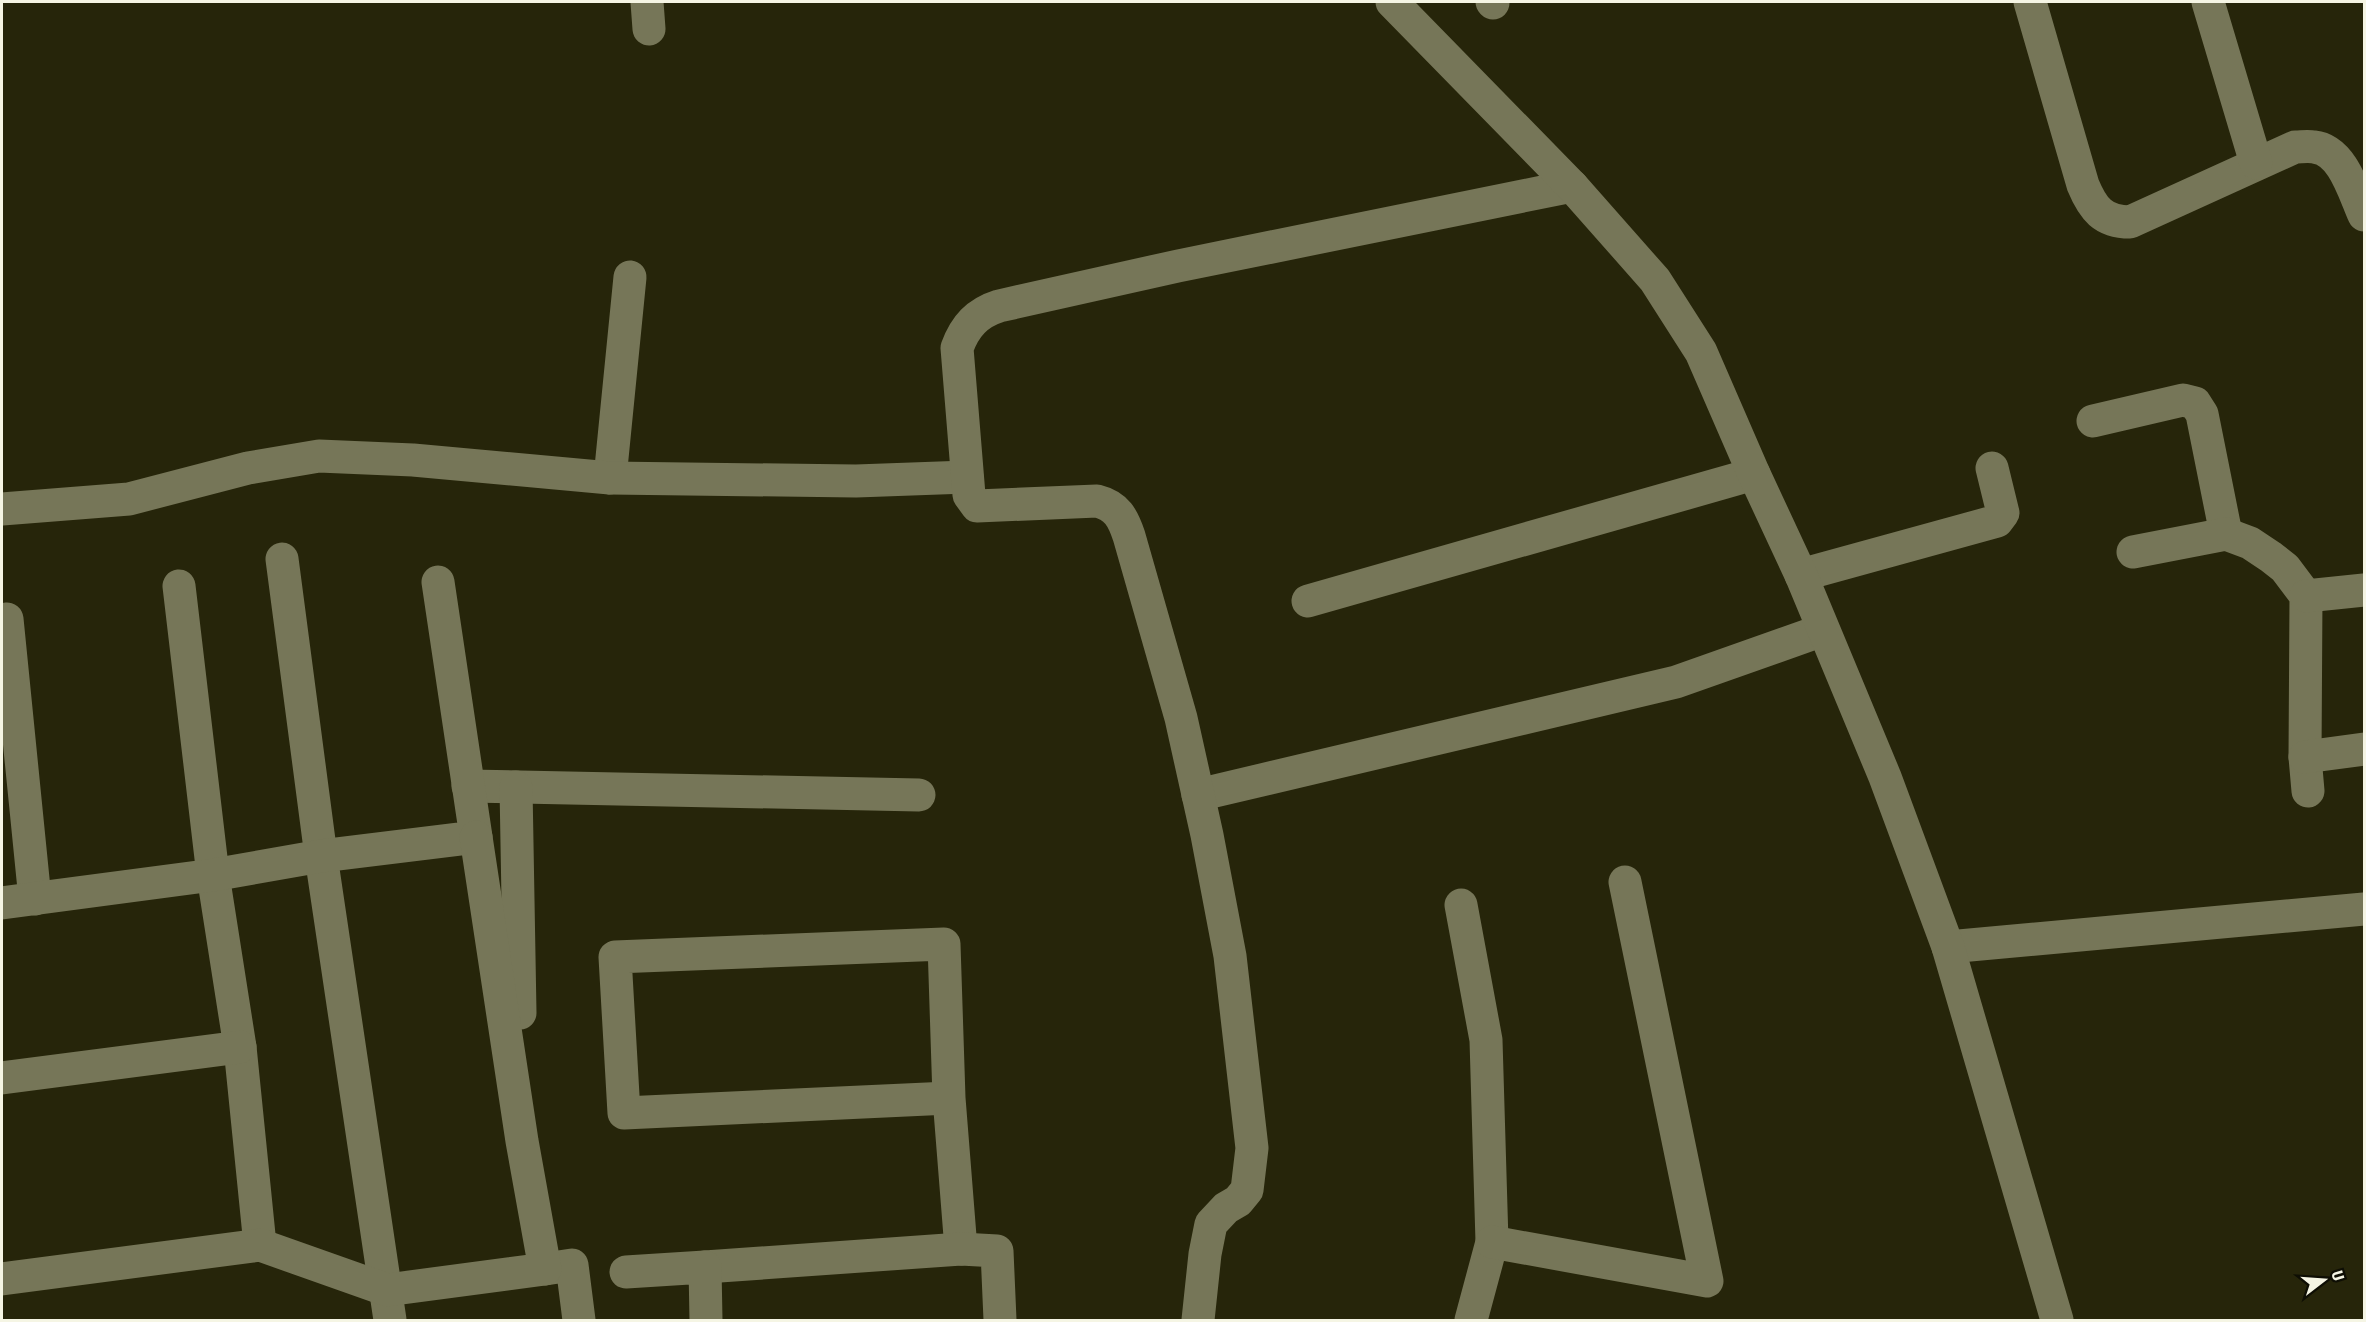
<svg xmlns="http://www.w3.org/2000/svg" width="2366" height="1322" viewBox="0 0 2366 1322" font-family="'Fira Sans Condensed',sans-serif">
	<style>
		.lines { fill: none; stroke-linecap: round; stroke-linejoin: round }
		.minor { stroke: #767658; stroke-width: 33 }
		.tertiary { stroke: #767658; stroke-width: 33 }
	</style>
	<rect width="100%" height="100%" fill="#26250a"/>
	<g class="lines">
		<g class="minor">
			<path d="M647,2L649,29"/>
			<path d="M1492,2L1493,3"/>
			<path d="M2030,2L2083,185C2093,209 2103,222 2130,222L2295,147C2301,147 2308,146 2314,147C2343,150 2354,193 2364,215"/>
			<path d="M2208,2L2256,163"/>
			<path d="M2093,421L2183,400L2195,403L2202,414L2226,534"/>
			<path d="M610,478L630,277"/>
			<path d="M2,509L129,499L248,468L319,456L413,460L610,478L856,481L967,477"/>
			<path d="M2133,552L2226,534L2250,543L2271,557L2285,568L2306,596L2305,757L2308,791"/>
			<path d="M282,559L321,856L390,1320"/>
			<path d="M1801,575L1997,521L2003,513L1992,468"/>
			<path d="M179,586L213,875L240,1047L260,1245"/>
			<path d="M2306,596L2364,590"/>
			<path d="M1308,601L1754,474"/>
			<path d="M7,619L35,899"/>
			<path d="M2305,757L2364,749"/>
			<path d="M468,786L919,795"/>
			<path d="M516,787L520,1013"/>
			<path d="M1198,795L1676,682L1823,630"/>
			<path d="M2,903L213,875L321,856L476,837L438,582"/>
			<path d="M1461,905L1486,1040L1492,1242L1471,1320"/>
			<path d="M1948,947L2364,909"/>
			<path d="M2,1078L240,1047"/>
			<path d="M949,1098L624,1113L615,957L944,944L949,1098L961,1249"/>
			<path d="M1492,1242L1707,1281L1625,882"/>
			<path d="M705,1267L961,1249L997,1251L1000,1320"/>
			<path d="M545,1269L572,1265L579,1320"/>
			<path d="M626,1272L705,1267L706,1320"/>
			<path d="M2,1279L260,1245L387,1290L545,1269L522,1141L476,837"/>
			<path d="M1198,1320L1205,1254L1211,1224L1226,1208L1238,1201L1247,1190L1252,1148L1230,956L1207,835L1181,718L1129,536C1123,518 1117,506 1097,501L977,506L969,495L957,348C965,326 977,313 999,306L1178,266L1572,186"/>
		</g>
		<path class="tertiary" d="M1392,2L1572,186L1655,280L1701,352L1754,474L1801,575L1885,777L1948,947L2057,1320"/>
	</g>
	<rect width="2366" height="1322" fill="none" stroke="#f5f5e4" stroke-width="6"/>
	<g transform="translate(2324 1280) rotate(73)" stroke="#0e0e04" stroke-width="4.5" paint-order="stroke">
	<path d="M0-4.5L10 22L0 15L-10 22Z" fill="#f5f5e4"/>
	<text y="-9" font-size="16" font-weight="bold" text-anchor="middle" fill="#f5f5e4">U</text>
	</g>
</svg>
